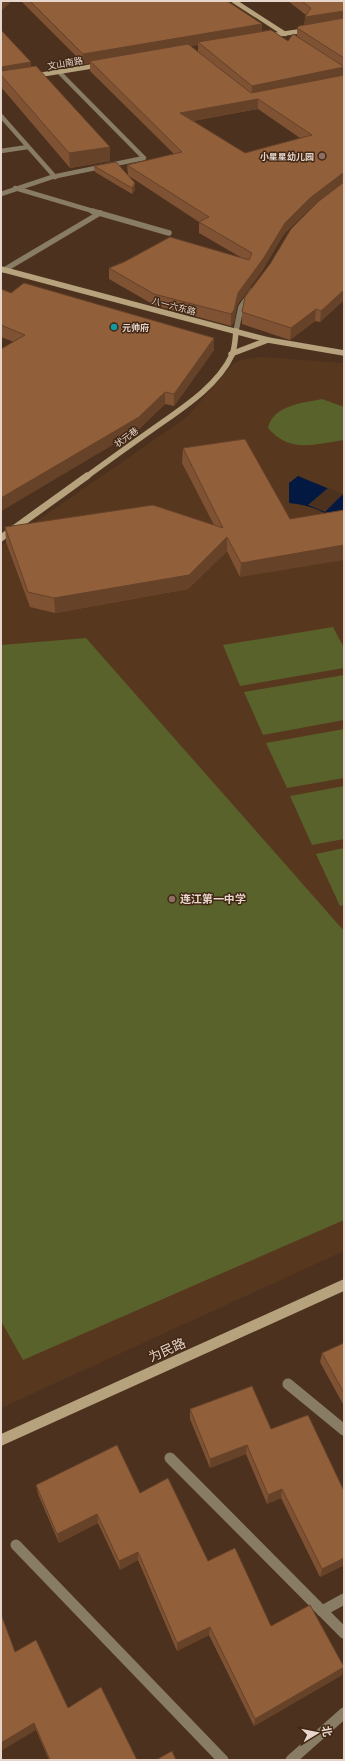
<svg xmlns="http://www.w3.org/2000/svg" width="345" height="1761" viewBox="0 0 345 1761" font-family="Figtree,'Noto Sans SC',sans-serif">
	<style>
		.built { fill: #58371f }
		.green { fill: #59622b }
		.water { fill: #031942 }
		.pier { fill: #4c311e }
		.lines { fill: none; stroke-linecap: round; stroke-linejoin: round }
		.street-far2 { stroke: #897c65; stroke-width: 4.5 }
		.street-far1 { stroke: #897c65; stroke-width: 5.5 }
		.street { stroke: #897c65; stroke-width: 11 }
		.secondary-far3 { stroke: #b6a27c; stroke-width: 4.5 }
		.secondary-far2 { stroke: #b6a27c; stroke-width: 5.5 }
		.secondary-far1 { stroke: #b6a27c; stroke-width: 7 }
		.secondary { stroke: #b6a27c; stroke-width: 11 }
		.wall { fill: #7e5233; fill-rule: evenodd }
		.shaded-wall { fill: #664229 }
		.building { fill: #925f3b; stroke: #664229; fill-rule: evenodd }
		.education-dot { fill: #8d6e63; stroke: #412714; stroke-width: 1.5 }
		.culture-dot { fill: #0f9aa8; stroke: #412714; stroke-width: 1.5 }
		.labels { text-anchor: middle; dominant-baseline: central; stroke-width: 3; stroke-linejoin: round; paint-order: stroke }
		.far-street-label { font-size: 9px; fill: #e7d6cb; stroke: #412714 }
		.far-poi-label { font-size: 9px; font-weight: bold; fill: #e7d6cb; stroke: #412714; text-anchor: end }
		.poi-label { font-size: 11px; font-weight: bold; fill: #e7d6cb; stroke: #412714; text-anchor: start }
		.near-street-label { font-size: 13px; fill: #e7d6cb; stroke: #412714 }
	</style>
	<rect width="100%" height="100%" fill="#4c311e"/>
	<path class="built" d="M261,357L344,363V1251L1,1408V546L187,417L233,364L240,360Z"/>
	<g class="green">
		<path d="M322,399L344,407V440C315,444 290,454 268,428C273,405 303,403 322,399Z"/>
		<path d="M333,627L344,648V668L240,686L223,645Z"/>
		<path d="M86,638L344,931V1220L23,1360L1,1321V645Z"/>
		<path d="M344,675V720L263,735L244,692Z"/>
		<path d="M344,729V778L287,788L266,743Z"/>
		<path d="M344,786V839L312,845L290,796Z"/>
		<path d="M344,848V905L340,906L316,854Z"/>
	</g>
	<path class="water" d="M298,476L344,495V519L336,520C321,509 307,505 289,503V483Z"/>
	<path class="pier" d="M328,488L343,494L325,512L308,505Z"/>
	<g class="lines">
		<g class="street-far2">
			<path d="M1,116L55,177"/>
			<path d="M1,151L28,147"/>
			<path d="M15,188L96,212"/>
			<path d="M1,194L52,177L144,158L59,72"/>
		</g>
		<g class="street-far1">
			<path d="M92,211L169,233"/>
			<path d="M4,270L100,213"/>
			<path d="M236,331L241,307L252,291"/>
		</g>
		<g class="street">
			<path d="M288,1384L344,1430"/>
			<path d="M170,1458L344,1633"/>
			<path d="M16,1545L223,1760"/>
			<path d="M322,1611L344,1599"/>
			<path d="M291,1760L344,1713"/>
		</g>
		<g class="secondary-far3">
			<path d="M234,1L285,34"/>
			<path d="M268,36L308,30"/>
			<path d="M33,76L101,65"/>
		</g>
		<g class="secondary-far2">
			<path d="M1,269L268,340L344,353"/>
			<path d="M231,354L268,340"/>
			<path d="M86,477C108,461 130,445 153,429C181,409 217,387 232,355C235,347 235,340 236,331"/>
		</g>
		<path class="secondary-far1" d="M1,538L87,476"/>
		<path class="secondary" d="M1,1440L344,1285"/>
	</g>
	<g class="wall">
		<path d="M21,1H227L262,32L288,41L297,36V28L304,25L306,15L288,1H344V300L320,322L315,321L290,340L242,324V312L315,205L310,209L284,234L262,271L237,305L234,322L231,326L154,305L109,279V268L242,258L199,233V222L129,176L135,190L132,194L95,172L94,166L128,175L127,165L174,154L90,71V63L84,64ZM198,45V52L191,46ZM258,109L300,138L245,153L193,121Z"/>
		<path d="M1,30L31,67L110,147V161L70,168L1,87Z"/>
		<path d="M1,289L11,293L214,338V350L174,406L165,404L139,429L1,511V349L14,342L1,337Z"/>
		<path d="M183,448L290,519L240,577L227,551L188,589L55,613L30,607L6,542L5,527L214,525L182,463Z"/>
		<path d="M344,1343V1406L320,1362L322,1353Z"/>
		<path d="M190,1409L271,1429L344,1491V1565L320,1577L281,1498L267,1504L246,1454L210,1468L190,1419Z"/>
		<path d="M36,1485L140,1493L208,1561L271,1626L342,1675L254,1726L209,1635L177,1651L138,1560L120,1570L98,1523L59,1543L38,1494Z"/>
		<path d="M15,1652L68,1708L137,1760H49L36,1730Z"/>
	</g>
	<g class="shaded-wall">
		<path d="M1,1H12L1,11Z"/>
		<path d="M344,11L343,20L304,27L305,17Z"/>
		<path d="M262,24V34L198,42V45L92,63L90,61V63L84,64L83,54Z"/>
		<path d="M31,62V73L1,75V67Z"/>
		<path d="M344,67L343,77L252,96V86Z"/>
		<path d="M258,99V109L180,123V113Z"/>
		<path d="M110,147V161L70,168L69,153Z"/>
		<path d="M343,173L342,184L310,209L284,234L262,271L237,305L234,322L231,326V314L238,293L285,223L310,198Z"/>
		<path d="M135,183V190L132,194V188Z"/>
		<path d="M344,290V300L320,322L321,311Z"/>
		<path d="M316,309L315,321L290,340L291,328Z"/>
		<path d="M214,338V350L174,406V394Z"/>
		<path d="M165,392V404L139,429L1,511V498Z"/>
		<path d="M227,537V551L188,589L55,613L54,598Z"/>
		<path d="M344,545V560L240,577L241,563Z"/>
		<path d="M247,1445L246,1454L210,1468V1459Z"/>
		<path d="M282,1489L281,1498L267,1504L268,1495Z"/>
		<path d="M97,1514L98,1523L59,1543L57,1534Z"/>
		<path d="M138,1552V1560L120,1570L119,1561Z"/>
		<path d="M344,1558V1565L320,1577L322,1569Z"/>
		<path d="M210,1627L209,1635L177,1651V1643Z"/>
		<path d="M344,1667L342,1675L254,1726L255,1719Z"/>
		<path d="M34,1723L36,1730L1,1751V1743Z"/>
	</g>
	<g class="building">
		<path d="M30,1H227L262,24L83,54Z"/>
		<path d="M302,1H344V11L305,17L311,8Z"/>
		<path d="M344,18V58L297,28L299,26Z"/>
		<path d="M1,30L31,62L1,67Z"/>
		<path d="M271,30L288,41L293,34L343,66H344V67L252,86L198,42Z"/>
		<path d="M188,44L251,93L344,75V173H343L310,198L285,223L263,259L238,293L234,310L231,314L154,294L109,268L124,262L170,237L249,260L252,253L199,222L209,217L127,165L182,152L90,61ZM258,99L312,135L245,153L180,113Z"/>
		<path d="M36,66L110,147L69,153L1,75V71Z"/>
		<path d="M116,162L135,183L132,188L94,166Z"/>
		<path d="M344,182V290L321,311L316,309L291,328L242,312L245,297L270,264L291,229L319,201Z"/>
		<path d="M24,283L214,338L174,394L165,392L139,417L1,498V349L25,335L1,325V289L11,293Z"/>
		<path d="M245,439L290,519L344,510V545L241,563L227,537L189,575L54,598L28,592L5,527L153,505L223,528L183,448Z"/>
		<path d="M344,1343V1393L322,1353Z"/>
		<path d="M252,1386L271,1429L308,1415L344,1491V1558L322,1569L282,1489L268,1495L247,1445L210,1459L190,1409Z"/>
		<path d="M117,1445L140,1493L168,1478L208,1561L235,1548L271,1626L310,1605L344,1667L255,1719L210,1627L177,1643L138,1552L119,1561L97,1514L57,1534L36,1485Z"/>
		<path d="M1,1614L15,1652L36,1640L68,1708L101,1687L137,1760H50L34,1723L1,1743Z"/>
		<path d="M172,1751L176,1760H156Z"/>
	</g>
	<g class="education-dot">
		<circle cx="322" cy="156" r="4"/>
		<circle cx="172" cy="899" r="4"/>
	</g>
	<circle class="culture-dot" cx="114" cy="327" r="4"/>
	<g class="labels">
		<g class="far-street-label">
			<text transform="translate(65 63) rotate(-10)">文山南路</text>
			<text transform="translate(174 306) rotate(15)">八一六东路</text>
			<text transform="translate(126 437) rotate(-36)">状元巷</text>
		</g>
		<g class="far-poi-label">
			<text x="314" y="156">小星星幼儿园</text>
			<text x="122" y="327" text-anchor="start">元帅府</text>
		</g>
		<g class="poi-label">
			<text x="180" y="899">连江第一中学</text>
		</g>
		<g class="near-street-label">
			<text transform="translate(167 1350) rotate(-24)">为民路</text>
		</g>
	</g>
	<rect width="345" height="1761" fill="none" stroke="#e7d6cb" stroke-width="4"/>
	<g transform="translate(317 1733) rotate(80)" stroke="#412714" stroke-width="3" paint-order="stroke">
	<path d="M0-3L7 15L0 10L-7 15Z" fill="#e7d6cb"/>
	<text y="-6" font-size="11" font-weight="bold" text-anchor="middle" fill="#e7d6cb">北</text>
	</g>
</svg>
